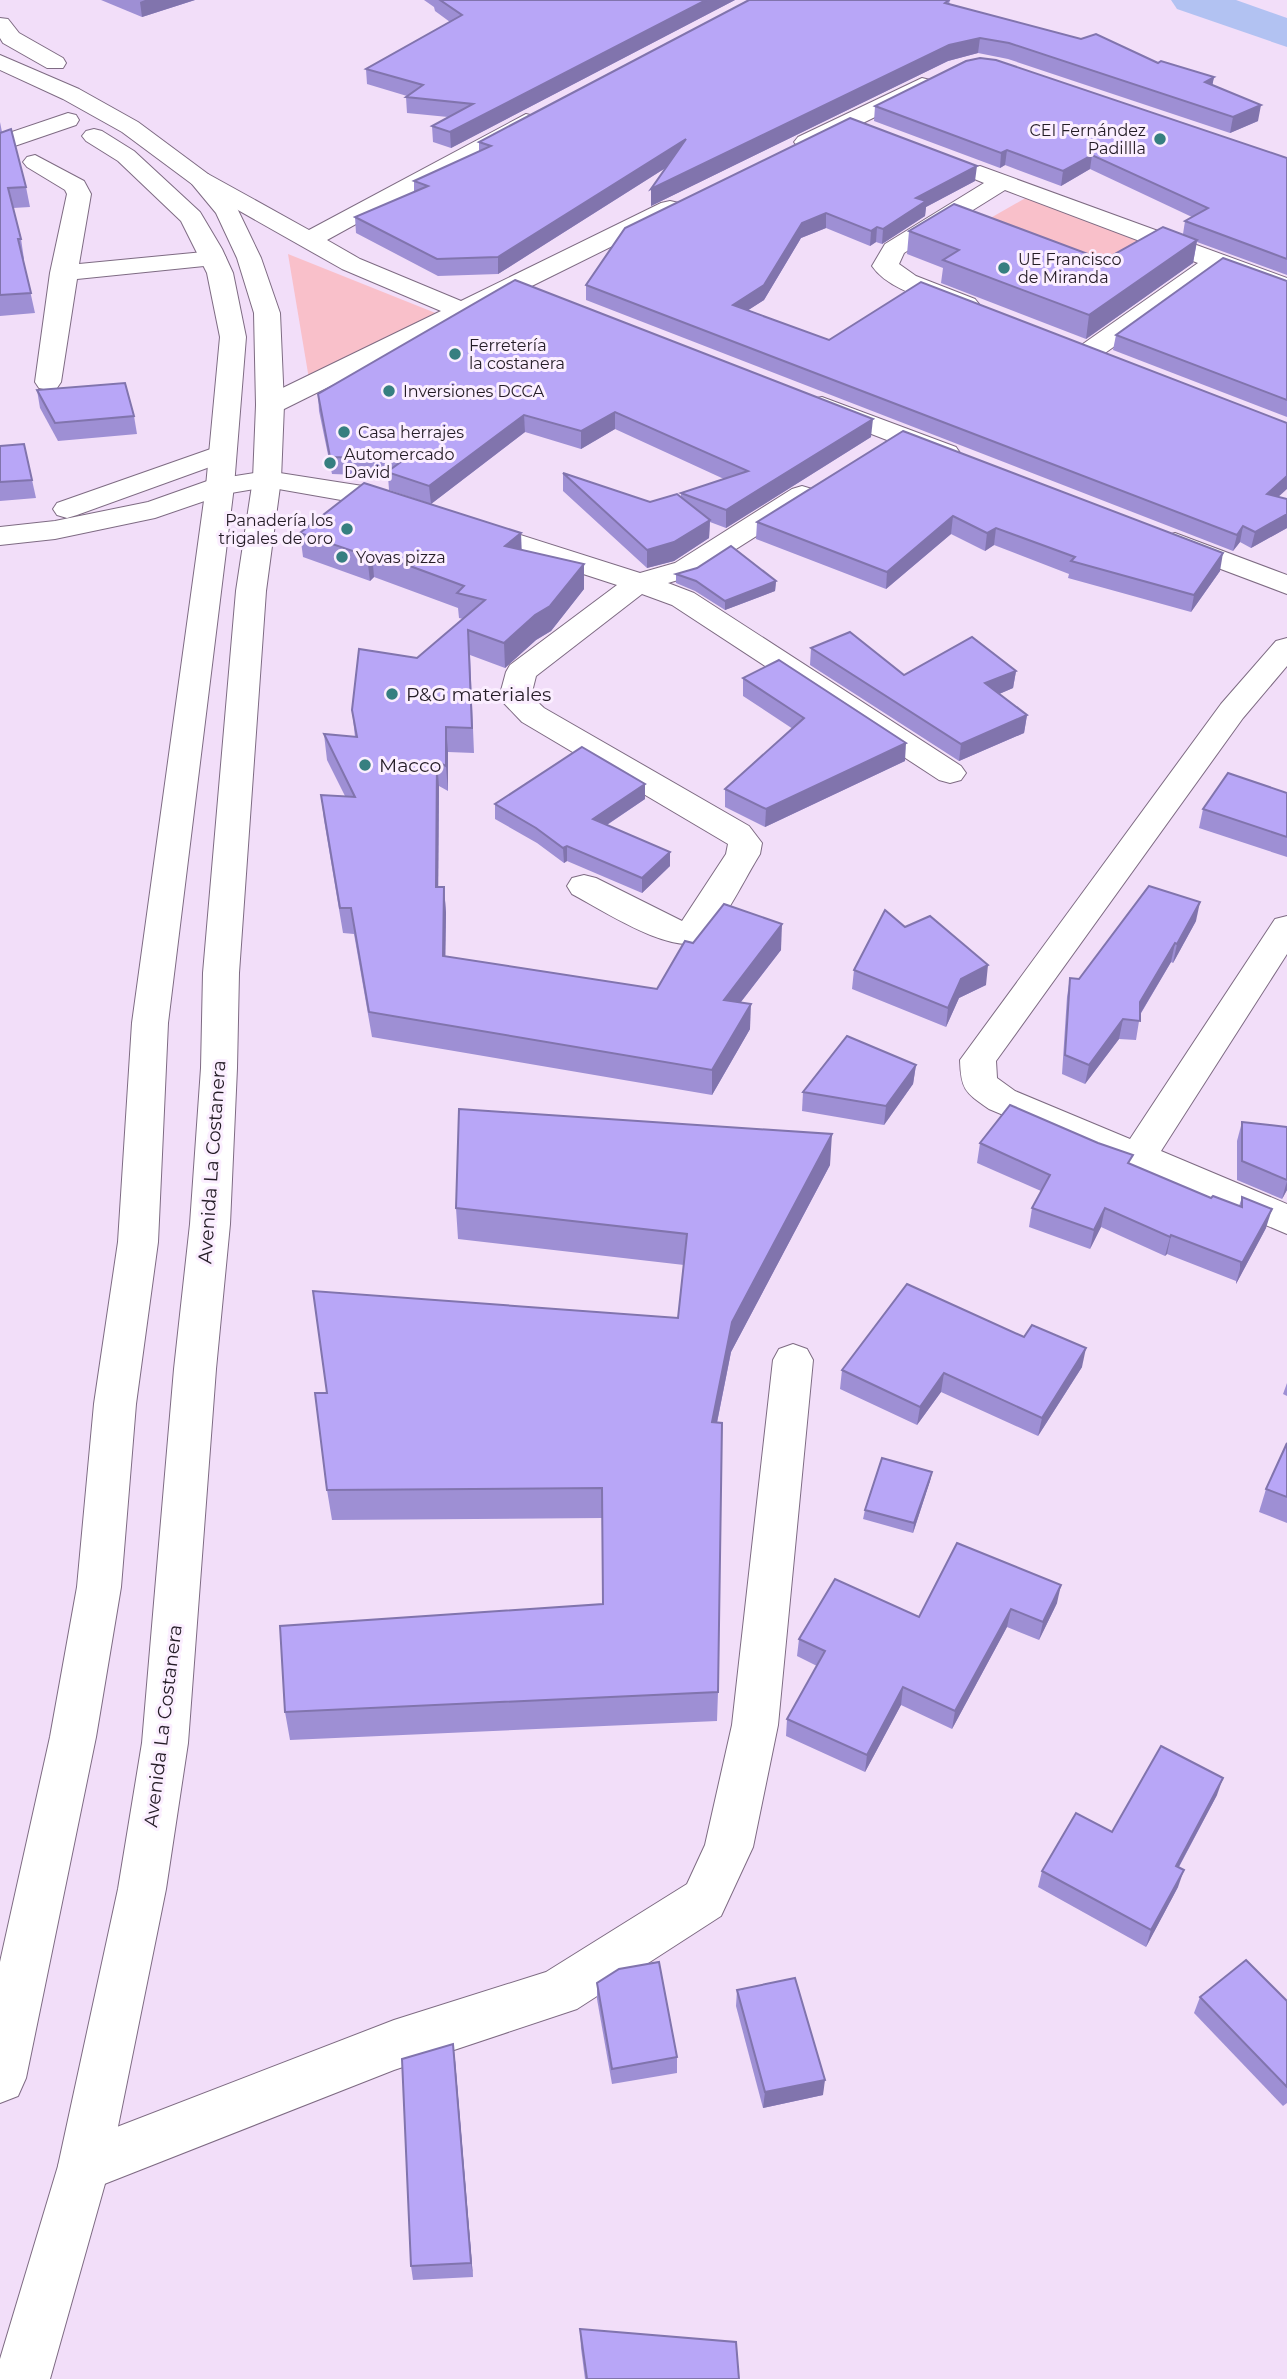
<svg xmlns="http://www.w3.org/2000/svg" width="1287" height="2379" viewBox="0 0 1287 2379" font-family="Montserrat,sans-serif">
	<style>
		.green { fill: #f9c0ca }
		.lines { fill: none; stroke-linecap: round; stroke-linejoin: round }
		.river { fill: #b2c2f2; fill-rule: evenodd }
		.minor-casing { stroke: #7e6b83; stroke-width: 2 }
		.tertiary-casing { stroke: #7e6b83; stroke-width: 2 }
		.minor { fill: #fff; fill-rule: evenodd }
		.tertiary { fill: #fff; fill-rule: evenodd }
		.wall { fill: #9e8fd4 }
		.shaded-wall { fill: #8174ad }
		.building { fill: #b8a6f7; stroke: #8174ad; stroke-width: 2 }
		.poi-dot { fill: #367f80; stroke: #fbeeff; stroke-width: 2.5 }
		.labels { text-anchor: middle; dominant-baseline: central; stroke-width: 6; stroke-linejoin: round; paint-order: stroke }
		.far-poi-label { font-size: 16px; fill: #241c26; stroke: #fbeeff; text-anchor: start }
		.poi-label { font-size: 19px; fill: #241c26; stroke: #fbeeff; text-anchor: start }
		.street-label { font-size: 19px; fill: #241c26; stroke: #fbeeff }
	</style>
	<rect width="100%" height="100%" fill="#f2def9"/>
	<g class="green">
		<path d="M1029,196L1144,239L1088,273L973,228Z"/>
		<path d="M288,254L438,314L309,379Z"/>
	</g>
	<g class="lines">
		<path class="river" d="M1171,0H1236L1287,18V47L1177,9Z"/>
		<defs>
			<g id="minor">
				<path d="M922,78L930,80L933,85L930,90L814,147H798L794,142L798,137Z"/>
				<path d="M68,113L76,115L79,120L76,125L0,151V136Z"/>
				<path d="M526,114L534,116L537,121L534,126L327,240L360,259L461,301L661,203L670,201L679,203L682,208L679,213L280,411L270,413L260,411L256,405L260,399L441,311L342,269L192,184L188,179L192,174H208L309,230Z"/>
				<path d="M35,155L84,181L91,194L79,264L214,251L223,253L226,258L223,263L214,265L77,279L61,382L57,388L48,390L39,388L35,382L50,273L67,194L65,190L27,167L23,162L27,157Z"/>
				<path d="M980,166L1287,278V295L1220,271L1098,358L1089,360L1080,358L1076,352L1080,346L1198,263L1005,190L904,253L899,264L916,276L975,299L979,304L975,309L966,312L957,309C930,299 889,291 872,266L885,244L984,183L972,178L968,173L972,168Z"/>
				<path d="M822,397L956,447L960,453L956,459L946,461L936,459L812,411L808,405L812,399Z"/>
				<path d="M222,445L232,447L236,453L232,459L77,515L67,518L57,515L53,509L57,503Z"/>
				<path d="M267,471L369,487L413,501L417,507L413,513L403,516L364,504L267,487L225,494L155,518L55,539L0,545V527L55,521L148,502L210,480Z"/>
				<path d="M802,486L812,489L816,495L812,501L695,575L668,583L694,593L961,766L966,773L961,780L950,783L939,780L672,605L642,594L536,676L531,696L544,708L749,826L762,843L760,854C746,876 723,925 704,939C677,960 599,908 572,894L567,886L572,878L584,875L596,878L682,921L726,854L728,844L522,722L499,698L506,672L510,665L617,585L460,534L456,528L460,522L470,519L640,573L675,563L792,489Z"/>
				<path d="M1175,533L1287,575V594L1165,548L1160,542L1165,536Z"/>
				<path d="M1287,638V666L1243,718L996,1061L997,1078L1015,1091L1130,1139L1275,919L1287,916V954L1161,1151L1287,1204V1234L989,1109C965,1092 961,1090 960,1060L1221,704L1276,641Z"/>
				<path d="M793,1344L807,1349L813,1360L778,1725L753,1847L721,1916L577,2009L394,2070L84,2192L65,2185L58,2166L65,2147L394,2020L546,1972L687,1884L705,1845L732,1725L773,1360L779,1349Z"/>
			</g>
			<g id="tertiary">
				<path d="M0,18L8,19L19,33L63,58L66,63L63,68H47L3,43L0,38Z"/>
				<path d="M0,55L79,89L138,122L208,174L236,206L261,258L280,313L284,405L281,479L266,591L239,973L237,1068L230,1224L216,1369L188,1743L166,1889L110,2166L50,2379H0V2359L58,2166L118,1889L142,1743L174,1369L190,1224L201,1068L203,973L236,591L253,479L256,405L254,313L237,258L216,213L192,184L122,132L63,99L0,70Z"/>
				<path d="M94,129L102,131L134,151L200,212L222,249L233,273L246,337L234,486L168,1023L158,1242L136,1404L121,1587L96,1737L26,2078L18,2096L0,2103V1962L50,1737L77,1587L94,1404L118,1242L132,1023L206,486L220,337L207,273L181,221L118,161L86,141L82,136L86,131Z"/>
			</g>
		</defs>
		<use href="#minor" class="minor-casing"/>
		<use href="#tertiary" class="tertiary-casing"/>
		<use href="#minor" class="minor"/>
		<use href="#tertiary" class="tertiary"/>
	</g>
	<g class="wall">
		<path d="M101,0H195L142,17Z"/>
		<path d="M424,0H735L451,148L433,142L432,126L448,117L407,113L406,97L407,96L367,84L366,69L450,22L435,11L434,7Z"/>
		<path d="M950,0L949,4L1158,63L1214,77L1212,85L1258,121L1230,133L1008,59L978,53L948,61L651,206V189L667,167L498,274L438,276L356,233L355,217L414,192V181L479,151V142Z"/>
		<path d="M875,106L1287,158V275L1197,242L1193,263L1086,339L941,283L943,268L907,254L909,231L1104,260L1183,234L1185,221L1192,217L1090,169L1061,186L1005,165L1000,168L874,121Z"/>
		<path d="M0,122L2,132L26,187L30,207L13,208L21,239L24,259H23L35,313L0,316Z"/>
		<path d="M975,181L926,207L925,216L882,244L876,242L870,246L826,228L801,238L764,300L748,310L829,340L1278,497L1287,499V528L1251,548L1240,542L1233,551L586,300V285L625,228Z"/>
		<path d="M515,280L871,437L726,528L710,522L709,538L674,561L647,568L563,491V473L650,502L681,497V493L724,479L615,429L581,449L525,432L431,504L389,490L388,476L332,474L319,411L318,394Z"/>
		<path d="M1287,281V417L1113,350L1116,335Z"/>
		<path d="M37,390L134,416L137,434L58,441L40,408Z"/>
		<path d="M903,431L1220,571L1191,612L1068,578L1069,574L994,545L985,551L951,534L886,589L756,539L757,522Z"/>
		<path d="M24,444L36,498L0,501V446Z"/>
		<path d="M300,533L521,549L584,589L551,631L536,640L505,668L470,655L474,753L448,752V791L439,786L438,887H444L446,913L445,957L657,989L693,943L781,950L741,1002L750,1029L712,1095L372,1037L354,934L343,933L324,820L321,795L345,796L327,760L324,734L355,737L352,710L417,658L463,619L459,618L458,608L374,577L370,581L303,557Z"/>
		<path d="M676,574L776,581L775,591L725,610L695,591L676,583Z"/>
		<path d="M811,648L904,675L1016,671L1013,688L999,694L1027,715L1024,733L959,761L810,665Z"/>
		<path d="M743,678L905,761L765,827L725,807V789L793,729L743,696Z"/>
		<path d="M645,784V799L607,825L670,866L642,893L567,861L564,863L537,843L495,819V804Z"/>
		<path d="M1287,793V857L1199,828L1203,809Z"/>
		<path d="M1196,921L1173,963L1171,962L1140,1015L1136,1040L1119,1039L1085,1084L1062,1074L1067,997L1070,978L1079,979Z"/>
		<path d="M905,927L986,985L959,998L946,1027L852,989L854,970Z"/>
		<path d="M916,1065L913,1084L884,1125L802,1111L803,1092Z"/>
		<path d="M1242,1122L1287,1127V1190L1282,1199L1237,1180V1141Z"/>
		<path d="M980,1143L1131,1164L1211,1198L1239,1206L1242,1197L1266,1228L1236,1284V1281L1167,1254L1165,1256L1101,1227L1090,1249L1029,1227L1032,1208L1041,1191L977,1163Z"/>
		<path d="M830,1165L731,1352L717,1423L718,1692L717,1721L290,1740L285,1712L603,1604L602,1518L332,1520L327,1490V1393L678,1318L684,1265L458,1239L456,1208Z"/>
		<path d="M1082,1367L1038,1436L941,1392L917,1425L840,1389L842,1370Z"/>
		<path d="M1287,1383V1396L1283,1394Z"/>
		<path d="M1287,1443V1523L1259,1512L1266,1489Z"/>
		<path d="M932,1472L930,1481L913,1533L863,1519L865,1510Z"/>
		<path d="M1057,1603L1039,1640L1007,1627L952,1729L901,1705L865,1772L786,1736L787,1719L817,1666L797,1656L799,1639L919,1617Z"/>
		<path d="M1217,1795L1179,1867L1178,1887L1146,1947L1038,1887L1042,1871L1112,1832Z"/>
		<path d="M597,1983L677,2057V2073L612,2084L597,1999Z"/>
		<path d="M737,1990L823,2095L763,2108L736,2006Z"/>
		<path d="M1200,1997L1287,2001V2103L1283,2106L1194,2013Z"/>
		<path d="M455,2060L473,2277L413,2280L411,2266Z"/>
		<path d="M580,2329L739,2379H585L581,2348Z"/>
	</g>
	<g class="shaded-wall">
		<path d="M145,0H195L142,17L140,2Z"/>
		<path d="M706,0H735L451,148L450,132Z"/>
		<path d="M980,38L978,53L948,61L651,206V189L949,45Z"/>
		<path d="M1214,77L1211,92L1205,82Z"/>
		<path d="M1261,105L1258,121L1230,133L1233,117Z"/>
		<path d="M686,139V155L498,274V257Z"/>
		<path d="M1007,150L1005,165L1000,168L1001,153Z"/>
		<path d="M1092,155L1090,169L1061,186L1063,171Z"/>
		<path d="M977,166L975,181L926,207L925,216L882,244L883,229L916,198Z"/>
		<path d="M826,213V228L801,238L764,300L733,320V305L802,223Z"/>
		<path d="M877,227L876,242L870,246L871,231Z"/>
		<path d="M1197,240L1193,263L1086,339L1089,315Z"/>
		<path d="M615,412V429L581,449V431Z"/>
		<path d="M524,415L525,432L431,504L429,486Z"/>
		<path d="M873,419L871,437L726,528V510Z"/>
		<path d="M1287,476V489L1264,510L1267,494Z"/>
		<path d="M1287,514V528L1251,548L1255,532Z"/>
		<path d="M953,516L951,534L886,589L887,572Z"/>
		<path d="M710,520L709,538L674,561L647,568V550Z"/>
		<path d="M1243,526L1240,542L1233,551L1237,535Z"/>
		<path d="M996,528L994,545L985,551L987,533Z"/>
		<path d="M521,533L522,557L505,546Z"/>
		<path d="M372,552L374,577L370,581L367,556Z"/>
		<path d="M1223,553L1220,571L1191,612L1194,595Z"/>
		<path d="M584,564V589L551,631L536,640L505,668L504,643Z"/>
		<path d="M776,581L775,591L725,610V601Z"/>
		<path d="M1016,671L1013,688L983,701L985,683Z"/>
		<path d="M1027,715L1024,733L959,761L961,744Z"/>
		<path d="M446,727L448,752V791L446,766Z"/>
		<path d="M906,743L905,761L765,827L766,809Z"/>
		<path d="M437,761L439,786L438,912L436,887Z"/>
		<path d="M645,784V799L593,834V819Z"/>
		<path d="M567,846V861L564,863L563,848Z"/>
		<path d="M670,852V866L642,893V878Z"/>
		<path d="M444,887L446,913L445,982L443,956Z"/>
		<path d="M1200,902L1196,921L1173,963L1177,944Z"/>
		<path d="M782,924L781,950L723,1025L724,1000Z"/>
		<path d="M1175,943L1171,962L1136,1021L1140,1002Z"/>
		<path d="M988,965L986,985L959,998L946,1027L948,1008L961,979Z"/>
		<path d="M751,1004L750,1029L712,1095V1070Z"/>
		<path d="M1123,1019L1119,1039L1085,1084L1089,1065Z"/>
		<path d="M916,1065L913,1084L884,1125L886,1106Z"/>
		<path d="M832,1134L830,1165L731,1352L711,1452L712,1422L732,1322Z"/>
		<path d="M1287,1181V1190L1282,1199Z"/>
		<path d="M1105,1208L1101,1227L1090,1249L1094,1230Z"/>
		<path d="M1272,1209L1266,1228L1236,1284L1241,1265Z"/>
		<path d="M1171,1235L1167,1254L1165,1256L1170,1237Z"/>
		<path d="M1086,1348L1082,1367L1038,1436L1042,1418Z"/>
		<path d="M944,1373L941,1392L917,1425L920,1407Z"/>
		<path d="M932,1472L930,1481L913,1533L914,1523Z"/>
		<path d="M1061,1585L1057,1603L1039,1640L1043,1622Z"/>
		<path d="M1011,1609L1007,1627L952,1729L955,1711Z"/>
		<path d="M903,1687L901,1705L865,1772L867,1755Z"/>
		<path d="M1223,1778L1217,1795L1170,1883L1176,1866Z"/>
		<path d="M1184,1870L1178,1887L1146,1947L1151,1930Z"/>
		<path d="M453,2044L455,2060L473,2277L471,2263Z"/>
		<path d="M825,2080L823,2095L763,2108L765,2092Z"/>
	</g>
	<g class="building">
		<path d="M440,0H706L450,132L432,126L473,104L406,97L423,85L366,69L462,15Z"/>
		<path d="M749,0H949L945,3L1081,39L1096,34L1158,63L1161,61L1214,77L1205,82L1261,105L1233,117L1009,43L980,38L949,45L651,189L686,139L498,257L437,259L355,217L428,186L414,181L491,146L479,142Z"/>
		<path d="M980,58L996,60L1287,158V259L1185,221L1208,208L1092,155L1063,171L1007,150L1001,153L875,106L966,61Z"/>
		<path d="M850,118L977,166L916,198L926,201L883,229L877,227L871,231L826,213L802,223L764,285L733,305L829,340L921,282L1287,423V476L1267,494L1287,499V514L1255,532L1243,526L1237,535L586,285L625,228Z"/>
		<path d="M11,129L26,187L8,188L21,239H18L31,293L0,295V133Z"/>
		<path d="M954,204L1104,260L1163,227L1197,240L1089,315L943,260L959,250L909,231Z"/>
		<path d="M1223,258L1287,281V400L1116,335Z"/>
		<path d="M515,280L873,419L726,510L681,493L748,471L615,412L581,431L524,415L429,486L387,472L405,459L330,457L318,394Z"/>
		<path d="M125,383L134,416L55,423L37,390Z"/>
		<path d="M903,431L1223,553L1194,595L1071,561L1075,557L996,528L987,533L953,516L887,572L757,522Z"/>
		<path d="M24,444L32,480L0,482V446Z"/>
		<path d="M563,473L650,502L677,494L710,520L674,542L647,550Z"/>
		<path d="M364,483L521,533L505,546L584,564L550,606L535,615L504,643L468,630L472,728L446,727V766L437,761L436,887H444L443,956L657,989L685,941L693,943L724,904L782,924L724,1000L751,1004L712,1070L369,1012L351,908H340L321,795L355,797L324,734L357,737L352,710L359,649L417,658L485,600L457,593L464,586L372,552L367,556L300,533Z"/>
		<path d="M731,546L776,581L725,601L696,581L676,574L697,568Z"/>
		<path d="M850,632L904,675L972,637L1016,671L985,683L1027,715L961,744L811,648Z"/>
		<path d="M779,660L906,743L766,809L725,789L804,718L743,678Z"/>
		<path d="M582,747L645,784L593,819L670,852L642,878L567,846L563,848L536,828L495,804Z"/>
		<path d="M1228,773L1287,793V837L1203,809Z"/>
		<path d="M1149,886L1200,902L1177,944L1175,943L1140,1002V1021L1123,1019L1089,1065L1065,1055L1070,978L1079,979Z"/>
		<path d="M885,910L905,927L930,916L988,965L961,979L948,1008L854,970Z"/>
		<path d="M847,1036L916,1065L886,1106L803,1092Z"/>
		<path d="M1010,1105L1098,1143L1133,1155L1128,1163L1211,1198L1213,1196L1242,1207V1197L1272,1209L1241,1265V1262L1171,1235L1170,1237L1105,1208L1094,1230L1032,1208L1050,1175L980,1143Z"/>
		<path d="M459,1109L832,1134L732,1322L712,1422L722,1423L718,1692L285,1712L280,1626L603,1604L602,1488L327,1490L315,1393H327L313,1291L678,1318L687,1234L456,1208Z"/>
		<path d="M1242,1122L1287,1127V1180L1242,1161Z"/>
		<path d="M907,1284L1024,1337L1032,1325L1086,1348L1042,1418L944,1373L920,1407L842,1370Z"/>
		<path d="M1287,1443V1497L1266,1489Z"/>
		<path d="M882,1458L932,1472L914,1523L865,1510Z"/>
		<path d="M957,1543L1061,1585L1043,1622L1011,1609L955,1711L903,1687L867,1755L787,1719L825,1651L799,1639L835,1579L919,1617Z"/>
		<path d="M1161,1746L1223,1778L1176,1866L1184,1870L1151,1930L1042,1871L1076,1813L1112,1832Z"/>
		<path d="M1246,1960L1287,2001V2087L1200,1997Z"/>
		<path d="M659,1962L677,2057L612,2069L597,1983L619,1969Z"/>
		<path d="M795,1978L825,2080L765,2092L737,1990Z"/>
		<path d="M453,2044L471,2263L411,2266L402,2059Z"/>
		<path d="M580,2329L736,2342L739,2379H587Z"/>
	</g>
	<g class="poi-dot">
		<circle cx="1160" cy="139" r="7"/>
		<circle cx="1004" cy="268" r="7"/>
		<circle cx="455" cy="354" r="7"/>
		<circle cx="389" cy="391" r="7"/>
		<circle cx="344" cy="432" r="7"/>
		<circle cx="330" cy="463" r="7"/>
		<circle cx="347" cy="529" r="7"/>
		<circle cx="342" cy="557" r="7"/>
		<circle cx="392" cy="694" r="7"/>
		<circle cx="365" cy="765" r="7"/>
	</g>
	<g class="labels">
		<g class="far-poi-label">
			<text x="1146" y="130" text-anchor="end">CEI Fernández<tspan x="1146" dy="18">Padillla</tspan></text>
			<text x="1018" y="259">UE Francisco<tspan x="1018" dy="18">de Miranda</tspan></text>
			<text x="469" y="345">Ferretería<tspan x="469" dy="18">la costanera</tspan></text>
			<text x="403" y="391">Inversiones DCCA</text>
			<text x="358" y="432">Casa herrajes</text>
			<text x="344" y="454">Automercado<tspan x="344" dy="18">David</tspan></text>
			<text x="333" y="520" text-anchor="end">Panadería los<tspan x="333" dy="18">trigales de oro</tspan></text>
			<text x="356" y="557">Yovas pizza</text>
		</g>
		<g class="poi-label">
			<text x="406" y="694">P&amp;G materiales</text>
			<text x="379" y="765">Macco</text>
		</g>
		<g class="street-label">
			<text transform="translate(212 1162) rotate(-86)">Avenida La Costanera</text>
			<text transform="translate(163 1726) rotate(-83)">Avenida La Costanera</text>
		</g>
	</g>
</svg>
